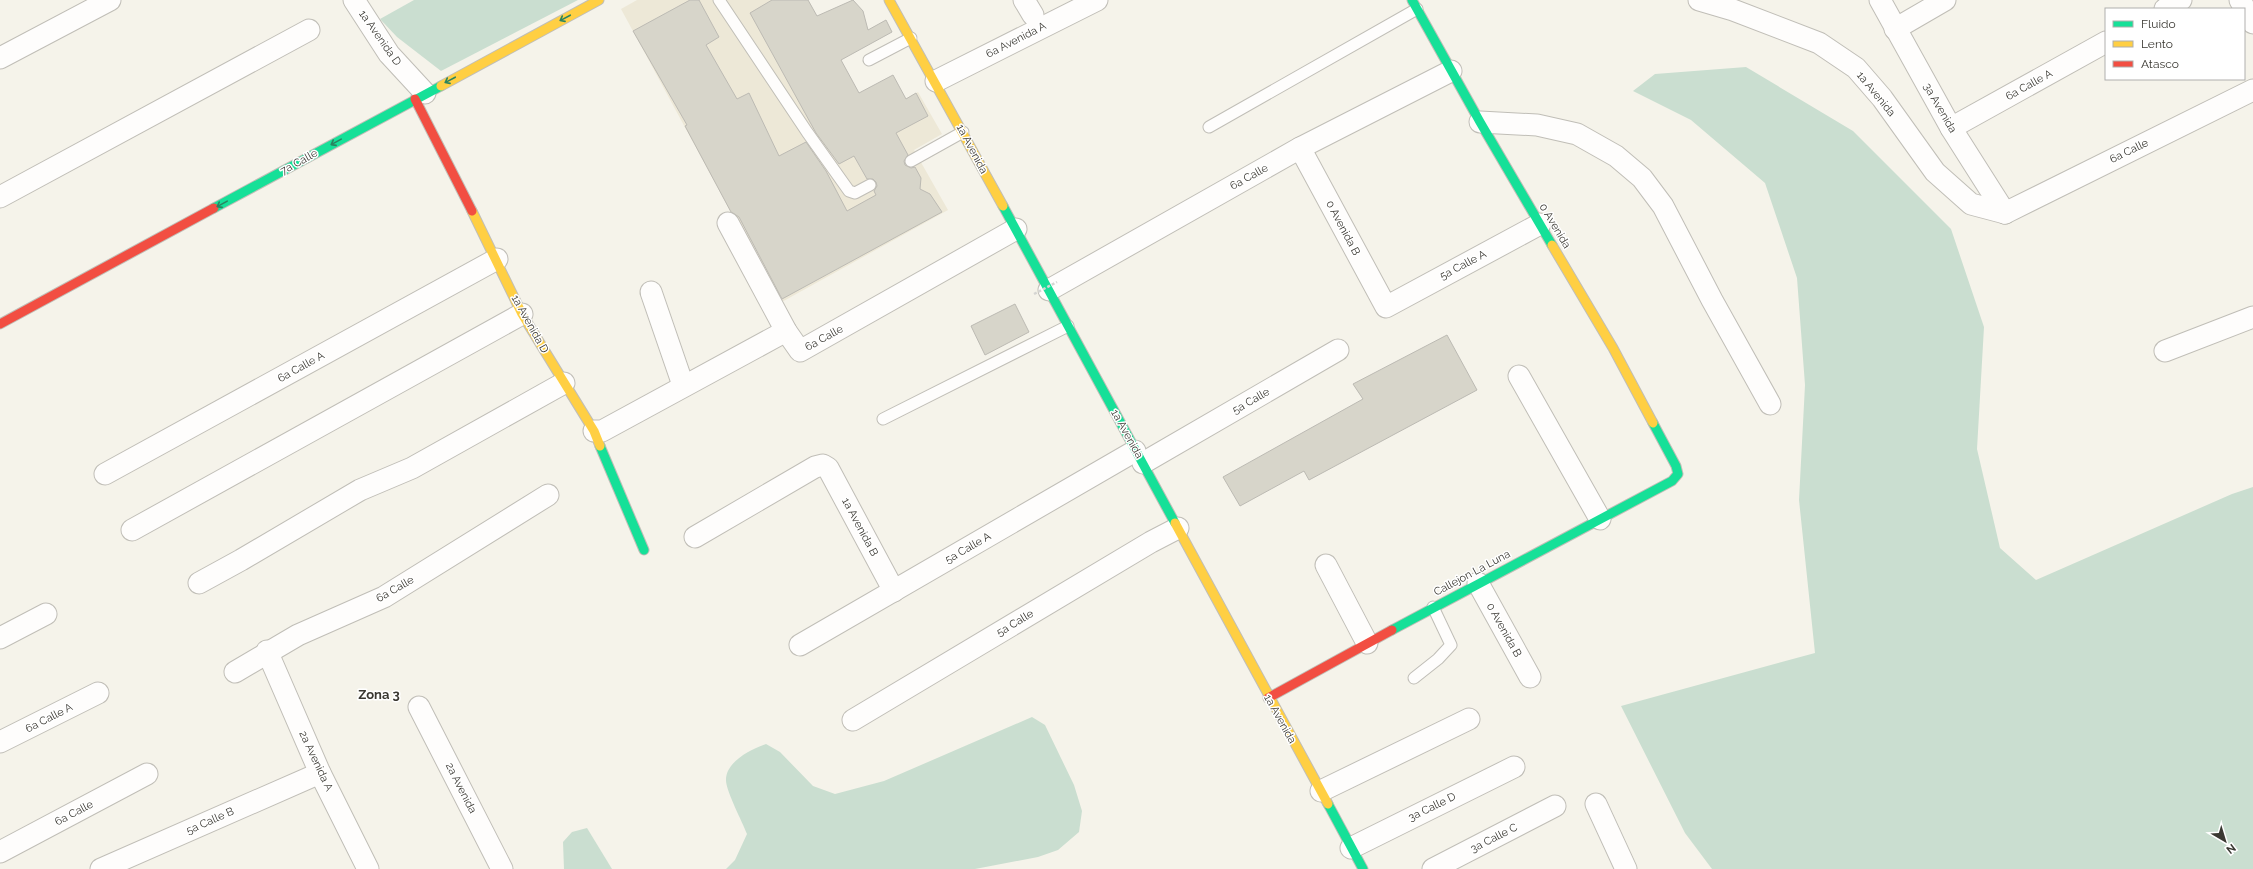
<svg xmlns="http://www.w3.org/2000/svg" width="2253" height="869" viewBox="0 0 2253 869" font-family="Raleway,sans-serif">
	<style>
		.built { fill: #ede8d7 }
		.forest { fill: #caded0 }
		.building { fill: #d7d5ca; stroke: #bcbab3 }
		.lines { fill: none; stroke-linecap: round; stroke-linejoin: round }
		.lane-casing { stroke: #c0beb7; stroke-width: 13 }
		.street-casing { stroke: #c0beb7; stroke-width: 23 }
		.fast-casing { stroke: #c0beb7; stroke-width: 11 }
		.slow-casing { stroke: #c0beb7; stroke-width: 11 }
		.jam-casing { stroke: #c0beb7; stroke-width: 11 }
		.lane { stroke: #fefdfc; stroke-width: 11 }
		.street { stroke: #fefdfc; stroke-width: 21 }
		.fast { stroke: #16e098; stroke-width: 9 }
		.slow { stroke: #ffcf43; stroke-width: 9 }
		.jam { stroke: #f24e42; stroke-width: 9 }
		.path-bridge { stroke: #d5d5d2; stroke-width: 2.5; stroke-dasharray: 3 2; stroke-linecap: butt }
		.oneway { stroke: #2a8460 }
		.labels { text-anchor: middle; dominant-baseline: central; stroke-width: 3; stroke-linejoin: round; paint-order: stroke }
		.street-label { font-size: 11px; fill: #3a3832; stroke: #fff }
		.quarter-label { font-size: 13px; font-weight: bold; fill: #3a3832; stroke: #fff }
	</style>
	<rect width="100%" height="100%" fill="#f5f3ea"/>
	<path class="built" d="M637,0H808L872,117L918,92L942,134L914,150L948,210L780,303L621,9Z"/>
	<g class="forest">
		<path d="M414,0H578L441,71L397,37L380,19Z"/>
		<path d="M1746,67L1853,131L1951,229L1984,327L1977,449L2000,548L2036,580L2232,494L2253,487V869H1712L1685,833L1621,706L1815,653L1799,500L1805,385L1797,278L1765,183L1691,120L1633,91L1655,74Z"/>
		<path d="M1032,717L1045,725L1074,785L1082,811L1079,832L1058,850L1038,857L975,869H726L735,860L747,834C742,821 727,793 726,781C725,762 751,749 766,744L780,752L813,786L835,794L884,781Z"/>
		<path d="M587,828L612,869H564L563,842L572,832Z"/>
	</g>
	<g class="building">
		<path d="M690,0H699L719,37L706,45L737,99L749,93L779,156L806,142L826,171L847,211L876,195L874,191L877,186L876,182L873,179H867L854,156L839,164L816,133L750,13L772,0H808L817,16L853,0L863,11L868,30L886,20L892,32L841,60L859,93L893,75L906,99L916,93L928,116L896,133L908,155L904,161L905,165L911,168L915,167L921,178L920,189L930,194L942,212L782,299L739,217L731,212L685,126L687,125L633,31Z"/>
		<path d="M1015,304L1029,332L985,355L971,326Z"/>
		<path d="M1447,335L1477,390L1309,480L1304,471L1240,506L1223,477L1363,399L1353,384Z"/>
	</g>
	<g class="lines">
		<defs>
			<g id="lane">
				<path d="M719,0L807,132L849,191L855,193L870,185"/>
				<path d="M869,60L911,38"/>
				<path d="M1209,127L1417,9"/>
				<path d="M911,161L963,132"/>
				<path d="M883,419L1068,326"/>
				<path d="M1414,678L1438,659L1451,645L1433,607"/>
			</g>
			<g id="street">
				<path d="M354,0L389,54L425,93"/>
				<path d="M1024,0L1033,15"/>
				<path d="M1699,0L1733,10L1819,43L1856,68L1882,98L1935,172L1971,204L2005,213"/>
				<path d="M1880,0L1951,128L2005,213"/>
				<path d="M2240,0L2253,23"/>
				<path d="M2165,9L2181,0"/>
				<path d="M1895,29L1945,0"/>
				<path d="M0,58L110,0"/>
				<path d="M936,81L1097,0"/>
				<path d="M1480,122L1537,125L1577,134L1616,156L1642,178L1663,206L1712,300L1770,404"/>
				<path d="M1951,128L2106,42"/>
				<path d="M1300,148L1386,307L1540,224"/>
				<path d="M0,197L309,30"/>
				<path d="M2005,213L2253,90"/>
				<path d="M728,223L786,331L800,351L1016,229"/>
				<path d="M1049,290L1300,148L1451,71"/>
				<path d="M651,292L683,385"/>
				<path d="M2165,351L2253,317"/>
				<path d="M1519,376L1600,519"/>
				<path d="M594,431H602L786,331"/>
				<path d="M1143,463L1338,350"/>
				<path d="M105,474L497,259"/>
				<path d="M132,530L522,314"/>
				<path d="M695,537L815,467L823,465L828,468L894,591"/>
				<path d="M1326,565L1367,643"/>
				<path d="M199,583L241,560L360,490L412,468L564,383"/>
				<path d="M1478,583L1530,677"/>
				<path d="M0,638L46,614"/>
				<path d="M800,645L1135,451"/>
				<path d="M267,651L320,773L368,869"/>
				<path d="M235,672L298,635L384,597L548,495"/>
				<path d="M419,707L502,869"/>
				<path d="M853,720L1151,542L1178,528"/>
				<path d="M0,742L98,693"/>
				<path d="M1321,791L1469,719"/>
				<path d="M1596,804L1626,869"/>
				<path d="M1351,848L1514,767"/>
				<path d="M0,852L147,774"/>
				<path d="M101,869L320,773"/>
				<path d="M1433,869L1555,806"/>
			</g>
			<g id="fast">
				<path d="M1412,0L1480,122L1552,245"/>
				<path d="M1003,206L1175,523"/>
				<path d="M214,208L441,86"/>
				<path d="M600,446L644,550"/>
				<path d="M1392,630L1672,481L1678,474L1676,466L1653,423"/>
				<path d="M1328,804L1363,869"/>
			</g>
			<g id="slow">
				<path d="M889,0L1003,206"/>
				<path d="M441,86L599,0"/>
				<path d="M472,211L522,314L594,431L600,446"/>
				<path d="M1552,245L1613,348L1653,423"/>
				<path d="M1175,523L1328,804"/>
			</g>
			<g id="jam">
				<path d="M415,99L472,211"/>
				<path d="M0,324L214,208"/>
				<path d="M1268,698L1392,630"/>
			</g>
		</defs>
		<use href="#lane" class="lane-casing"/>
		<use href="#street" class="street-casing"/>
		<use href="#fast" class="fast-casing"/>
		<use href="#slow" class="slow-casing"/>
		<use href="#jam" class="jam-casing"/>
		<use href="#lane" class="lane"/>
		<use href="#street" class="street"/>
		<use href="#fast" class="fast"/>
		<use href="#slow" class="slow"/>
		<use href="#jam" class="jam"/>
		<path class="path-bridge" d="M1034,294L1057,282"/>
	</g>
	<defs><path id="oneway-shaft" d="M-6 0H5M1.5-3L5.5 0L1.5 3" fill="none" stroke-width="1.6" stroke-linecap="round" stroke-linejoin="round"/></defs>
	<g class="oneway">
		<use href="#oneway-shaft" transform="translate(565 18) rotate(152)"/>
		<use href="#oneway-shaft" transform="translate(450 80) rotate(152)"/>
		<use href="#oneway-shaft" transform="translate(336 142) rotate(151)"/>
		<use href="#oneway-shaft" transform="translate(222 204) rotate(151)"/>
	</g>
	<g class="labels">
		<g class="street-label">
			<text transform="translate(380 38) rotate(55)">1a Avenida D</text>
			<text transform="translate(1016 40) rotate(-27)">6a Avenida A</text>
			<text transform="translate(2029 85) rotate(-29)">6a Calle A</text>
			<text transform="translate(1876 94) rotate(51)">1a Avenida</text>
			<text transform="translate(1940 108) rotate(60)">3a Avenida</text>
			<text transform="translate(972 149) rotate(62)">1a Avenida</text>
			<text transform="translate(2129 151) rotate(-26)">6a Calle</text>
			<text transform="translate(299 162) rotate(-29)">7a Calle</text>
			<text transform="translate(1249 177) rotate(-29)">6a Calle</text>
			<text transform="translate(1555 226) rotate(59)">0 Avenida</text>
			<text transform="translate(1343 228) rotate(62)">0 Avenida B</text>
			<text transform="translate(1463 265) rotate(-28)">5a Calle A</text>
			<text transform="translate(530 324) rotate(61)">1a Avenida D</text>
			<text transform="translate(824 338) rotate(-29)">6a Calle</text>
			<text transform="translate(301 367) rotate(-29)">6a Calle A</text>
			<text transform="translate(1251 401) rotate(-30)">5a Calle</text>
			<text transform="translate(1127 434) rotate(61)">1a Avenida</text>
			<text transform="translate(860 527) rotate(62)">1a Avenida B</text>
			<text transform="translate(968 548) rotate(-30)">5a Calle A</text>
			<text transform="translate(1472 573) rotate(-28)">Callejon La Luna</text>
			<text transform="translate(395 589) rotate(-30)">6a Calle</text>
			<text transform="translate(1015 623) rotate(-31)">5a Calle</text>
			<text transform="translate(1504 630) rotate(61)">0 Avenida B</text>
			<text transform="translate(49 718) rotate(-27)">6a Calle A</text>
			<text transform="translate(1280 719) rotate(61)">1a Avenida</text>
			<text transform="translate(316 761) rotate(65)">2a Avenida A</text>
			<text transform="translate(461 788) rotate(63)">2a Avenida</text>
			<text transform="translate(1432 807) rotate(-26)">3a Calle D</text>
			<text transform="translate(74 813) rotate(-28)">6a Calle</text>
			<text transform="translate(210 821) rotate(-24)">5a Calle B</text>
			<text transform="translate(1494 838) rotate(-27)">3a Calle C</text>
		</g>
		<g class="quarter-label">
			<text x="379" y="694">Zona 3</text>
		</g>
	</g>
	<rect x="2105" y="8" width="140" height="72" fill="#ffffff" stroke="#b0afad"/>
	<rect x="2113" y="21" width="20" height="6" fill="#16e098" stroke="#b0afad"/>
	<text x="2141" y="28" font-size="12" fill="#3a3832">Fluido</text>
	<rect x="2113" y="41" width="20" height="6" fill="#ffcf43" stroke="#b0afad"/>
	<text x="2141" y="48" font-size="12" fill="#3a3832">Lento</text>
	<rect x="2113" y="61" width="20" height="6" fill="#f24e42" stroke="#b0afad"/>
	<text x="2141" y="68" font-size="12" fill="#3a3832">Atasco</text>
	<g transform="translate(2225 841) rotate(142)" stroke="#ffffff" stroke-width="3" paint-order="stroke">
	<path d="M0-3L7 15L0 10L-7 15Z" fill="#3a3832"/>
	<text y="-6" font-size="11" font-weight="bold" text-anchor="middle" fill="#3a3832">N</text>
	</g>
</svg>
